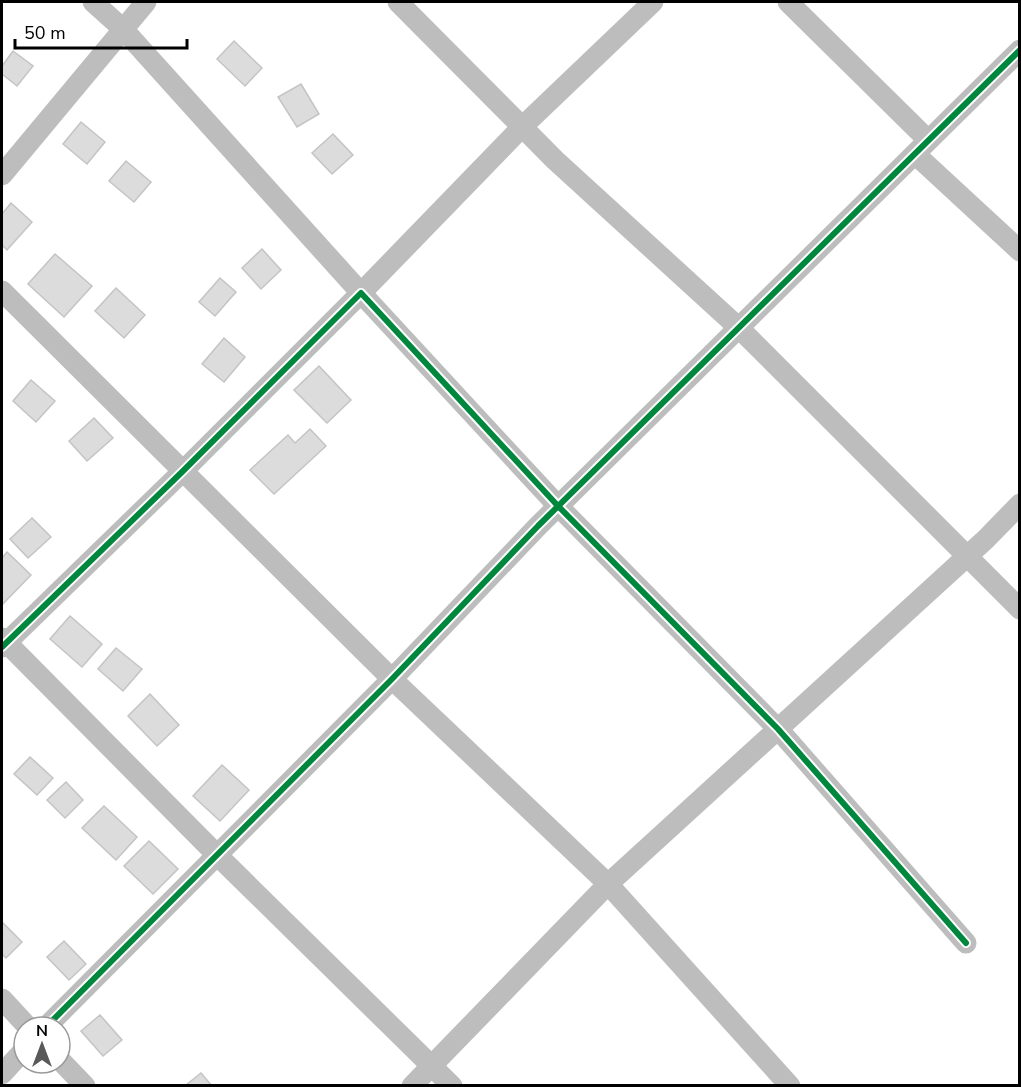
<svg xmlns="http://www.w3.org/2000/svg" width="1021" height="1087" viewBox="0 0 1021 1087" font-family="'Nunito Sans',sans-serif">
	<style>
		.building { fill: #dcdcdc; stroke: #c4c4c4; stroke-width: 1.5 }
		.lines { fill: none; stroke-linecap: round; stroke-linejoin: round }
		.minor { stroke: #bdbdbd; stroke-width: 21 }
		.cycleway-casing { stroke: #fff; stroke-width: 10 }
		.cycleway { stroke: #00873e; stroke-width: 6 }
	</style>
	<rect width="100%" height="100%" fill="#fff"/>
	<g class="building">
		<path d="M234,41L262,68L245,86L217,59Z"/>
		<path d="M13,51L33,66L17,86L2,74V66Z"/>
		<path d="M301,84L319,114L297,127L278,97Z"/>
		<path d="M81,122L105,142L87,164L63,144Z"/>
		<path d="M333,134L353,155L332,174L312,153Z"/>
		<path d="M126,161L151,182L134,202L109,181Z"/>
		<path d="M11,203L32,222L7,250L2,245V214Z"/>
		<path d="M262,249L281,270L261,289L242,268Z"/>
		<path d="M55,254L92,286L64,317L28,284Z"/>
		<path d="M220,278L236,292L215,316L199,302Z"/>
		<path d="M116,288L145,315L124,338L95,311Z"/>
		<path d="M224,338L245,357L224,382L202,364Z"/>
		<path d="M319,366L351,400L327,423L294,390Z"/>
		<path d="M31,380L55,401L36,422L13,401Z"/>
		<path d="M94,418L113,438L87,461L69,441Z"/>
		<path d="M310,429L326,446L274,494L250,470L288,435L295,443Z"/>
		<path d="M32,518L51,537L28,558L10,539Z"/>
		<path d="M7,552L31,575L2,605V558Z"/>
		<path d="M70,616L102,644L82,667L50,639Z"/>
		<path d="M116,648L142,669L123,691L98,669Z"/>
		<path d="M150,694L179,725L157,746L128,716Z"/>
		<path d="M30,757L53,778L37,795L14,774Z"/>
		<path d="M222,765L249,790L220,821L193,796Z"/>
		<path d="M66,782L83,800L65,818L47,800Z"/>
		<path d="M104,806L137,837L116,860L82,828Z"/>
		<path d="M149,841L178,869L153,894L124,866Z"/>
		<path d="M2,922L22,942L6,958L2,954Z"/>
		<path d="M64,941L86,964L69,980L47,957Z"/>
		<path d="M100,1015L122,1040L103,1056L81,1031Z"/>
		<path d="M201,1073L212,1086H187L186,1085Z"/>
	</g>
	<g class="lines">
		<g class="minor">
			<path d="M93,2L123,29L361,293L522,127L653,2"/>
			<path d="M398,2L555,160L739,328L1020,609"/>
			<path d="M788,2L928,140"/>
			<path d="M915,154L1020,251"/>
			<path d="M2,175L146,2"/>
			<path d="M2,291L392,679L608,884L790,1086"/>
			<path d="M2,638L217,855L452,1086"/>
			<path d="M2,647L183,471L361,293L558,506L778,729L966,943"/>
			<path d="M2,999L28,1027"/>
			<path d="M46,1027L392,679L538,526L1020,50"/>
			<path d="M60,1060L85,1086"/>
			<path d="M2,1074L24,1050"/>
			<path d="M412,1086L608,884L986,539L1020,504"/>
		</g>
		<defs>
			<g id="cycleway">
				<path d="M2,647L183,471L361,293L558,506L778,729L966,943"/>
				<path d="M46,1027L392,679L538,526L1020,50"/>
			</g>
		</defs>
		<use href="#cycleway" class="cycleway-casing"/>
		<use href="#cycleway" class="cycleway"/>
	</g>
	<rect width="1021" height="1087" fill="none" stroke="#000000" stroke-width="6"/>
	<g transform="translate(42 1045)"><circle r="28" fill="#ffffff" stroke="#999999" stroke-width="1.5"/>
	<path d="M0-4.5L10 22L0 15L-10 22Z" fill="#595959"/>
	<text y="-9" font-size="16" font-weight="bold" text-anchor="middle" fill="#000000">N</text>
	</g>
	<path d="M15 39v9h172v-9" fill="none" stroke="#000000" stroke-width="3"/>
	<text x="24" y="39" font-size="18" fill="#000000" stroke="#ffffff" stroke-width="4.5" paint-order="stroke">50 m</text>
</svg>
